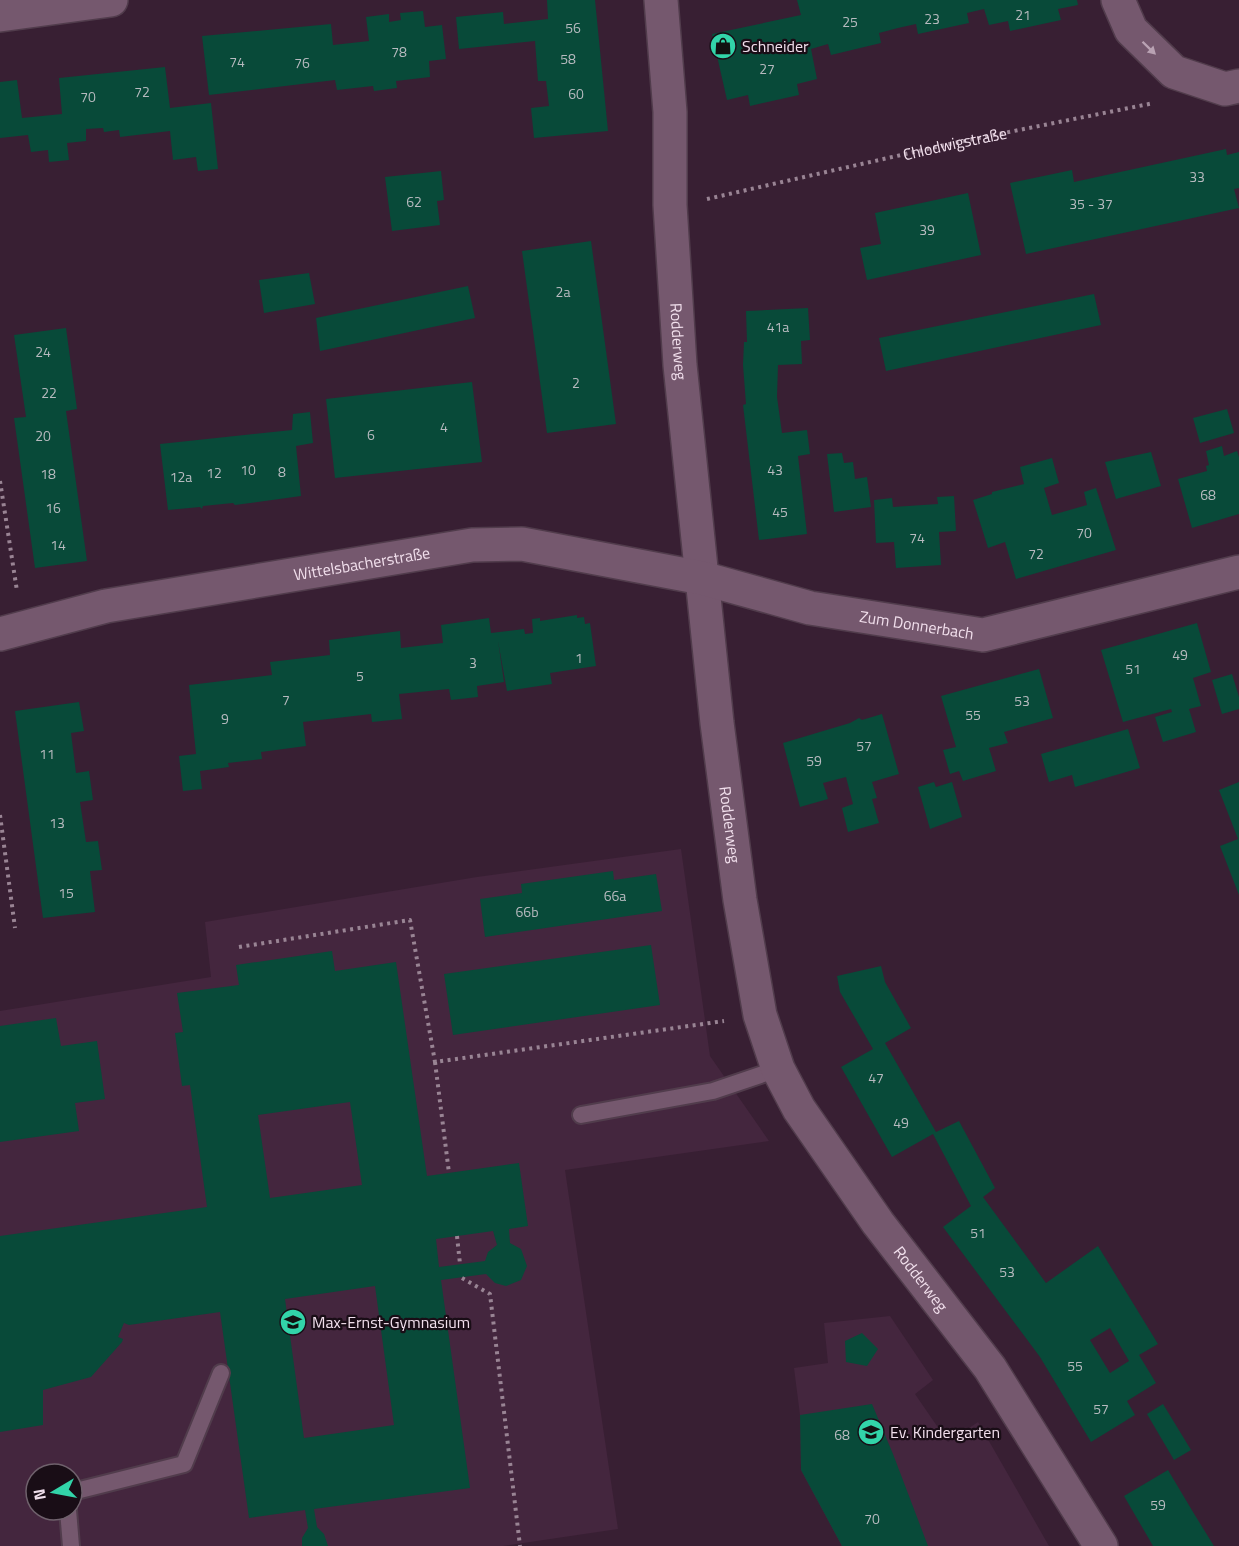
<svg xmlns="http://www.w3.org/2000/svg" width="1239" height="1546" viewBox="0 0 1239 1546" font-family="'Titillium Web',sans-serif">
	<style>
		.built { fill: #44263e; fill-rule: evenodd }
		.building { fill: #084a39; fill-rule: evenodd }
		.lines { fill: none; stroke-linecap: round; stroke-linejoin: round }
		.lane-casing { stroke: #513c4c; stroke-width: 20 }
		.street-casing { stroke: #513c4c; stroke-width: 36 }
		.path { stroke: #998494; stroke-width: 4; stroke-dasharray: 3 4.5; stroke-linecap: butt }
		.lane { stroke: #75586e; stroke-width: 16 }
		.street { stroke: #75586e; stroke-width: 33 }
		.oneway { fill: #b9a2b3 }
		.labels { text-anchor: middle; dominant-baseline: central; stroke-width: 4.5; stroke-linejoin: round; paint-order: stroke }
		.number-label { font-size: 14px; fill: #b7babf }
		.poi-label { font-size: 16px; fill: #f1dfec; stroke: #190d16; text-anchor: start }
		.street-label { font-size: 16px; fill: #f1dfec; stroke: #190d16 }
	</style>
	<rect width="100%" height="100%" fill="#381f33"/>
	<g class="built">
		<path d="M681,849L710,1056L769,1141L565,1170L618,1529L503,1546H0V1011L211,977L205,922L477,877ZM36,1474H72V1510H36Z"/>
		<path d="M890,1316L933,1380L915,1394L948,1442L978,1422L1049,1546H842L801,1470L800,1415L794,1368L828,1363L824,1323Z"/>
	</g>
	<g class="building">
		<path d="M547,0H595L608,131L534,138L531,108L549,106L546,81H538L535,41L459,49L456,17L503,12L504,24L548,19Z"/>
		<path d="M797,0H1077L1078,5L1058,9L1061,20L1010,31L1008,21L989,25L984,9L967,13L969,23L918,34L916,24L898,28L879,33L881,43L831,55L828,44L811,49L817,79L797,84L799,95L750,106L748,95L727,100L712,34L801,15Z"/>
		<path d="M423,11L425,27L442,25L446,59L429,61L430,77L396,81L397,88L374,91L373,86L337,90L335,80L209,95L202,36L331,24L333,45L369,41L366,17L389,14V22L401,20L400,13Z"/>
		<path d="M165,67L170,108L211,103L218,169L198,171L196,157L173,160L170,131L120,137L119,130L104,132L103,128L86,129V141L67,143L69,160L49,162L48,150L31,152L28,135L0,138V82L17,80L22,118L62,114L59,78Z"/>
		<path d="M1226,149L1227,155L1239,152V188L1234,189L1239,208L1026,254L1010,183L1072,170L1074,182Z"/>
		<path d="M441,171L444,200L437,201L440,225L392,231L385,177Z"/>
		<path d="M968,193L981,255L867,280L860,248L881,244L875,213Z"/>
		<path d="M591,241L616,424L547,433L522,251Z"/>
		<path d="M309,273L315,304L264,313L259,280Z"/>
		<path d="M468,286L475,318L320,351L316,318Z"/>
		<path d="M1094,294L1101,325L886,371L879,338Z"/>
		<path d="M808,308L810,340L801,341L802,364L778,365L777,397L782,433L807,430L810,454L798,456L807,534L759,540L743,405L746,404L743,365L744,342H747L746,311Z"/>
		<path d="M66,328L77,409L66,411L87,561L35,568L14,418L26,417L14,335Z"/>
		<path d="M472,382L482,462L335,478L326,399Z"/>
		<path d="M1227,409L1234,433L1200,443L1193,418Z"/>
		<path d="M310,412L313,443L296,446L301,496L235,505L233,503L203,506L202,509L200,507L168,510L160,444L292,430L293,414Z"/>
		<path d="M1222,446L1224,456L1237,451L1239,457V514L1192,528L1178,479L1207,471L1206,466L1209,465L1206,451Z"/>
		<path d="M1151,452L1161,486L1116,499L1105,462Z"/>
		<path d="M842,453L844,463L853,462L855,479L867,477L871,507L834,512L827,454Z"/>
		<path d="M1052,458L1059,483L1044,488L1052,515L1087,505L1084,492L1096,488L1116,550L1016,579L1005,542L988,548L973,500L992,494V492L1024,484L1020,467Z"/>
		<path d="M954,496L956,531L939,532L941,565L896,568L894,542L876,543L874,500L892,498L893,507L938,504L937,497Z"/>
		<path d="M577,615V618L584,617L585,624L590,623L596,666L550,673L552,684L507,691L498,641L504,682L477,686L478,697L451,700L449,689L399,694L402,719L372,722L371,714L303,722L306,746L261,752L262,759L228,763L229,767L200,771L202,789L183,791L179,756L196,754L189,685L272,675L270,662L330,655L329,640L400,631L401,648L443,643L441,625L489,618L491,633L524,629L525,634L533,633L532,619L540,618V621Z"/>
		<path d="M1197,623L1211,672L1193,678L1201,706L1189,709L1196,732L1163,742L1155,717L1172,712L1171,709L1123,722L1101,650Z"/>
		<path d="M1039,669L1053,718L1004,732L1008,743L989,748L996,771L963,781L959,771L950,774L943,750L956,747L941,696Z"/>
		<path d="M1232,674L1239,697V709L1222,714L1212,680Z"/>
		<path d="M79,702L84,731L71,733L76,773L89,771L93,800L80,802L86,842L98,841L102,870L90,871L95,912L43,918L15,711Z"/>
		<path d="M882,714L899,774L872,782L877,798L872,799L879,823L848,832L842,808L853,804L846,777L823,783L828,799L800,807L783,743L850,723L859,718L862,720Z"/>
		<path d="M1128,729L1140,768L1075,787L1072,775L1049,782L1041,754Z"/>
		<path d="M934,782L936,787L952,782L962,817L930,829L918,787Z"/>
		<path d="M1239,782V895L1220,846L1238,839L1219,790Z"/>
		<path d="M613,871L614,880L656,874L662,911L485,937L480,899L522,893L521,884Z"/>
		<path d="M651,945L660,1005L453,1035L444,974Z"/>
		<path d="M332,951L335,971L396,962L427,1176L519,1163L528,1226L509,1229L510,1243L521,1249L527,1266L521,1280L506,1286L495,1283L486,1274L441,1280L470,1488L314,1509L317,1527L324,1534L328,1546H302V1538L308,1528L305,1510L249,1518L220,1312L129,1325L124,1323L118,1337L123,1339L122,1342L91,1377L43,1390V1425L0,1432V1236L207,1207L190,1085L182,1086L175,1033L183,1032L177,993L239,985L236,965ZM350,1102L362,1185L270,1198L258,1115ZM493,1231L497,1245L488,1252L485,1261L439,1267L436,1239ZM375,1286L394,1425L304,1438L285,1299Z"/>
		<path d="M881,966L885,982L911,1028L885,1043L936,1132L959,1121L995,1188L983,1197L1046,1283L1098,1246L1158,1344L1139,1355L1156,1383L1127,1401L1135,1415L1091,1442L1040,1357L943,1227L971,1206L933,1134L892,1157L841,1067L873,1049L840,992L837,976ZM1110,1328L1129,1361L1110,1373L1090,1340Z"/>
		<path d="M56,1018L61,1046L97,1041L105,1099L75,1103L79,1131L0,1142V1026Z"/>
		<path d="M862,1333L878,1349L867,1366L846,1362L845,1341Z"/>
		<path d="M872,1404L893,1454L928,1546H842L801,1470L800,1415Z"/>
		<path d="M1163,1404L1191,1450L1174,1460L1147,1414Z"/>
		<path d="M1168,1470L1193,1512L1214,1546H1153L1149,1539L1124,1496Z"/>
	</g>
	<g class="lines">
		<defs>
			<g id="lane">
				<path d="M581,1115L713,1091L778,1069"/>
				<path d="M72,1492L184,1464L221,1373"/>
				<path d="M68,1510L71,1546"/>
			</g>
			<g id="street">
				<path id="s2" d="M661,0L670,112V205L680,365L717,723L740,900L760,1015L778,1069L799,1109L878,1223L990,1368L1101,1546"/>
				<path d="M1118,0L1131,30L1174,72L1225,89L1239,86"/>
				<path d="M0,15L111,0"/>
				<path id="s3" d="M0,634L106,606L472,545L522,544L702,578L810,608L983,635L1239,572"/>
			</g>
		</defs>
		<use href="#lane" class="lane-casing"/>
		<use href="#street" class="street-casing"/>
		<g class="path">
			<path id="s1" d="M707,199L954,143L1154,103"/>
			<path d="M0,481L17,591"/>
			<path d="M0,815L15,928"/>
			<path d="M239,947L410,920L435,1062L724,1021"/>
			<path d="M435,1062L449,1173"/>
			<path d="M457,1236L460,1264"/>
			<path d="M462,1278L490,1294L520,1546"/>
		</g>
		<use href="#lane" class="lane"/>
		<use href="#street" class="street"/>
	</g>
	<defs><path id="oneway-solid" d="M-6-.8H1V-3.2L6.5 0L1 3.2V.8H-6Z" transform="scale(1.5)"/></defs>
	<use class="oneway" href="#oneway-solid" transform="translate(1149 48) rotate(44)"/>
	<defs>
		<symbol id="shop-disc" viewBox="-11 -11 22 22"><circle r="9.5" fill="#32d4a9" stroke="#190d16"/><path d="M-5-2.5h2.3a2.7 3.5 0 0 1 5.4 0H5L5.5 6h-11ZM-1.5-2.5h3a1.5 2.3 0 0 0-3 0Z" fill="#111"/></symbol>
		<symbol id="school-disc" viewBox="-11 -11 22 22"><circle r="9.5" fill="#32d4a9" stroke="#190d16"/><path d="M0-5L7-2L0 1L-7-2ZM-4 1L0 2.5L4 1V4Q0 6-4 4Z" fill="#111"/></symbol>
	</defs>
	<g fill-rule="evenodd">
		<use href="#shop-disc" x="708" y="31" width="30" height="30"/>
		<use href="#school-disc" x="278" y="1307" width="30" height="30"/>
		<use href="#school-disc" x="856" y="1417" width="30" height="30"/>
	</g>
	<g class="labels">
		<g class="number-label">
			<text x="1023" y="14">21</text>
			<text x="932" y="18">23</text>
			<text x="850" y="21">25</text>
			<text x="573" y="27">56</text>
			<text x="399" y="51">78</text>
			<text x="568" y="58">58</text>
			<text x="237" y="61">74</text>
			<text x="302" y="62">76</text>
			<text x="767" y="68">27</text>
			<text x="142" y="91">72</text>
			<text x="576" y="93">60</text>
			<text x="88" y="96">70</text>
			<text x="1197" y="176">33</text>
			<text x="414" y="201">62</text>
			<text x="1091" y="203">35 - 37</text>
			<text x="927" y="229">39</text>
			<text x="563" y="291">2a</text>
			<text x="778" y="326">41a</text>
			<text x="43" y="351">24</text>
			<text x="576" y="382">2</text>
			<text x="49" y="392">22</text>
			<text x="444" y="426">4</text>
			<text x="371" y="434">6</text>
			<text x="43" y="435">20</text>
			<text x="248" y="469">10</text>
			<text x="775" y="469">43</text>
			<text x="282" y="471">8</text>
			<text x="214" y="472">12</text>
			<text x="48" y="473">18</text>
			<text x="181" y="476">12a</text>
			<text x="1208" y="494">68</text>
			<text x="53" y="507">16</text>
			<text x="780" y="511">45</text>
			<text x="1084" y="532">70</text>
			<text x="917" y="537">74</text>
			<text x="58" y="544">14</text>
			<text x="1036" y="553">72</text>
			<text x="1180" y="654">49</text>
			<text x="579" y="657">1</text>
			<text x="473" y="662">3</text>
			<text x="1133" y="668">51</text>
			<text x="360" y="675">5</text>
			<text x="286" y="699">7</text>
			<text x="1022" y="700">53</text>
			<text x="973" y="714">55</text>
			<text x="225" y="718">9</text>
			<text x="864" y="745">57</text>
			<text x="47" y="753">11</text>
			<text x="814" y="760">59</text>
			<text x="57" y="822">13</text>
			<text x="66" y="892">15</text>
			<text x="615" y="895">66a</text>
			<text x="527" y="911">66b</text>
			<text x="876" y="1077">47</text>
			<text x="901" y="1122">49</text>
			<text x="978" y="1232">51</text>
			<text x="1007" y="1271">53</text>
			<text x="1075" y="1365">55</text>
			<text x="1101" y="1408">57</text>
			<text x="842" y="1434">68</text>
			<text x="1158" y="1504">59</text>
			<text x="872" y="1518">70</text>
		</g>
		<g class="poi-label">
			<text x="742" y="46">Schneider</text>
			<text x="312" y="1322">Max-Ernst-Gymnasium</text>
			<text x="890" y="1432">Ev. Kindergarten</text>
		</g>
		<g class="street-label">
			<text stroke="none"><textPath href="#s1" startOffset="254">Chlodwigstraße</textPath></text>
			<text stroke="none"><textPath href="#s2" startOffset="342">Rodderweg</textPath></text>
			<text stroke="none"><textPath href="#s3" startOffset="369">Wittelsbacherstraße</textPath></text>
			<text stroke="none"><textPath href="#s3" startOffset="934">Zum Donnerbach</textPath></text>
			<text stroke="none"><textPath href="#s2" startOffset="828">Rodderweg</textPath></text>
			<text stroke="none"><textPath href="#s2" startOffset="1332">Rodderweg</textPath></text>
		</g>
	</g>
	<g transform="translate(54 1492) rotate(260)"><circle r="28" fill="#190d16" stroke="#6f616c" stroke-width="1.5"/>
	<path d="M0-4.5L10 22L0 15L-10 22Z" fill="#32d4a9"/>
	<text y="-9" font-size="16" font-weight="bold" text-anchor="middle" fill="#f1dfec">N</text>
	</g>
</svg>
